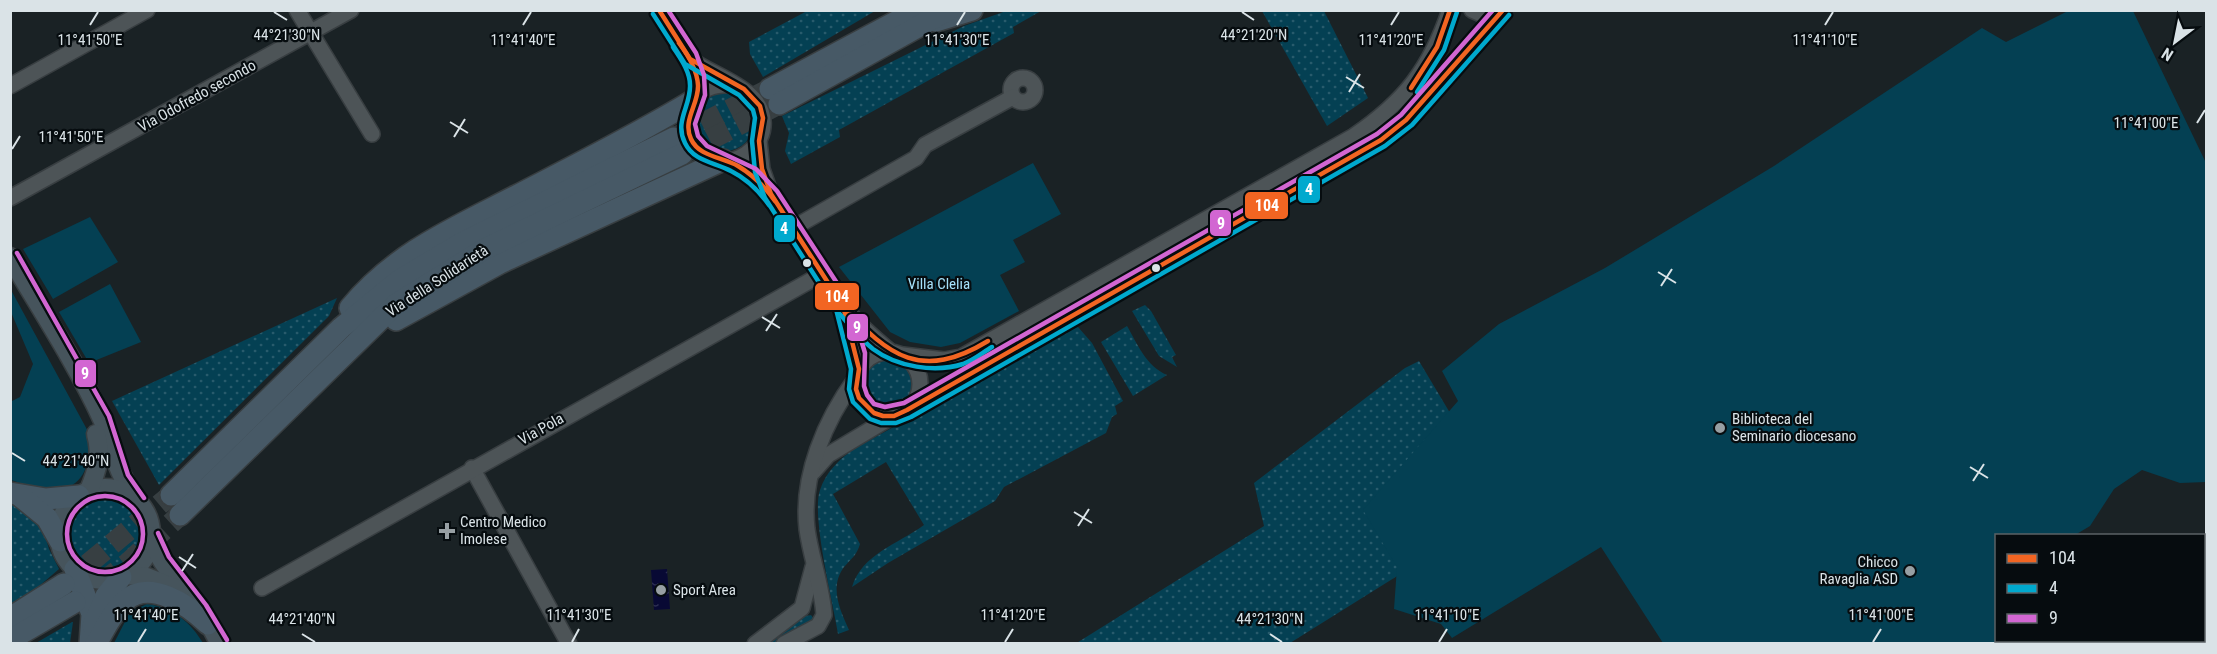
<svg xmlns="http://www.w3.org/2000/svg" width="2217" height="654" viewBox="0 0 2217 654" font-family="'Roboto Condensed',sans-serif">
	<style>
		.grass { fill: url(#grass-dots) }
		.park { fill: #044053 }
		.water { fill: url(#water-ripples) }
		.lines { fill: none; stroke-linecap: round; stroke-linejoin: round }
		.highway-tunnel { stroke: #373f42; stroke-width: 21; stroke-dasharray: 21 10; stroke-linecap: butt }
		.minor-casing { stroke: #383e41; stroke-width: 18 }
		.major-casing { stroke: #383e41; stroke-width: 21 }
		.highway-casing { stroke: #383e41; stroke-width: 24 }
		.minor { stroke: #4d5457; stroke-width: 15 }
		.major { stroke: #46545c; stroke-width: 18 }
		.highway { stroke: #475966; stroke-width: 21 }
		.bus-1-casing { stroke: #060c0f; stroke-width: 9 }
		.bus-2-casing { stroke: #060c0f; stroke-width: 9 }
		.bus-3-casing { stroke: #060c0f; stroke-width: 9 }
		.bus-1 { stroke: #f26522; stroke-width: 4.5 }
		.bus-2 { stroke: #00a9ce; stroke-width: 4.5 }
		.bus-3 { stroke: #d266d2; stroke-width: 4.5 }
		.ticks { fill: none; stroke: #dae3e7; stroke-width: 2 }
		.bus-dot { fill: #dae3e7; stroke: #060c0f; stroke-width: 2 }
		.poi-dot { fill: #979fa3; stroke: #060c0f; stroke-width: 2 }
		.labels { text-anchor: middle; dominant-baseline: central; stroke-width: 4.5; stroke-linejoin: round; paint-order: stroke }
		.street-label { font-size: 15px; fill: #dae3e7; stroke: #060c0f }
		.park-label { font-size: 15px; fill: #a5e1fa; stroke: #060c0f }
		.poi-label { font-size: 15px; fill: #dae3e7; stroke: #060c0f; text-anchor: start }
		.ticks-label { font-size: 15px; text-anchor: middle; fill: #dae3e7; stroke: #060c0f; stroke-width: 4.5; stroke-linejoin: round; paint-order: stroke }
		.line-badge { stroke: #060c0f; stroke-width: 2 }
		.badge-label { font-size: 16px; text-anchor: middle; font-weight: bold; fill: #fff }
	</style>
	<defs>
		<pattern id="grass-dots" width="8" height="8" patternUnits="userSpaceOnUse" patternTransform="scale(1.5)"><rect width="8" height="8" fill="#044053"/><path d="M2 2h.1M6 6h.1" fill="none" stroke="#285b6c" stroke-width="1.8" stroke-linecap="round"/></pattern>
		<pattern id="water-ripples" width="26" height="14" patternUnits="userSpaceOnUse" patternTransform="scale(1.5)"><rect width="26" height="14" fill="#080934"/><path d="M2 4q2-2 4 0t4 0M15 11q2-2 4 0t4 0" fill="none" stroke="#2b2d51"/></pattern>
	</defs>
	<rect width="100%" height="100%" fill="#1a2225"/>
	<g class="grass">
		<path d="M1319,10L1324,11L1368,98L1327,126L1262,11Z"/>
		<path d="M807,11H875L763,77L750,54L749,42Z"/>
		<path d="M1006,11H1041L1013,27L1014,33L839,130L840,137L791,164L785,151L789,133L782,116L964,26Z"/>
		<circle cx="725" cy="122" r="29"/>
		<path d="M337,298L329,316L159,485L112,401Z"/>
		<path d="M1145,305L1151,311L1176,355L1172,357L1177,367L1159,356L1132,311Z"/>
		<path d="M1127,326C1138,345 1146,366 1167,375L1133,396L1101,342Z"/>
		<path d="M1078,327L1092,343L1123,401L1115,406L1117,414L1112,417L1106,433L1004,487L995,501L888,563L852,587C862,554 898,544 924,525L886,462L833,494L860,544C857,555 851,559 844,567C829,587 840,610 849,630L838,634C833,602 811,516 820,490C826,472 838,461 852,450L1072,328Z"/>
		<circle cx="888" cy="384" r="27"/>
		<path d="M1419,361L1459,428L1402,573L1290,643L1075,644L1264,526L1254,483L1405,368Z"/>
		<circle cx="106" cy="533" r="36"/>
		<path d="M11,502L40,519L49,549L59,569L31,593L11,604Z"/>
		<path d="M811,615L814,619C800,632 783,643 764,644L801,617Z"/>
		<path d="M73,622L70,643H36L72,622Z"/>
	</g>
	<g class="park">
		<path d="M2070,10L2133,11L2206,163V482L2180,483L2142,470L2114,489L2090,526L2075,535L1996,536V640L2028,641V643H1663L1601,547L1452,638L1441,624L1394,609L1397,567L1363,510L1458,401L1442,371L1499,324L1605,268L1774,166L1982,28L2006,42Z"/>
		<path d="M1033,163L1061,214L1013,240L1025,262L1000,275L1019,311L960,343L941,347L910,342L890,332L839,267Z"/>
		<path d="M90,217L118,262L53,299L23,249Z"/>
		<path d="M110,284L141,342L89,363L59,312Z"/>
		<path d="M11,290L90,435C91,496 59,497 11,480L10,402L20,397L33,364L11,312Z"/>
		<path d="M147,604C173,607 190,622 203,643H114L130,612Z"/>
	</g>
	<path class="water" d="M667,569L670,609L654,610L651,570Z"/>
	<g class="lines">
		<g class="highway-tunnel">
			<path d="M674,138L770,89"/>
			<path d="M682,154L779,104"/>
			<path d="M64,584L171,495"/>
			<path d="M75,602L128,563L180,515"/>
		</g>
		<defs>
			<g id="minor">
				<path d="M297,10L372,134"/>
				<path d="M659,10C675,37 703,65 696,98"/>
				<path d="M1472,10L1483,15L1501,12"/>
				<path d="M690,59C716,78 767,89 763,127C762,138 755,148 746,154C692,190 656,80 733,85"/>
				<circle cx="1023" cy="90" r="12"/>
				<path d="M10,86L147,10"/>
				<path d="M759,141L762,169L770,192"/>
				<path d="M727,160C785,191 804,258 844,307C858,324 874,338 891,352"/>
				<path d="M10,198L351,10"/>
				<path d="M793,228L916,158L925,145L1013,97"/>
				<path d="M844,309L859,369"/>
				<circle cx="888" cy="384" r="32"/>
				<path d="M903,355L944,360L961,357L1354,136C1405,101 1430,69 1450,10"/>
				<path d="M907,410L1381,140L1406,120L1503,10"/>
				<path d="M472,468L569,644"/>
				<path d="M813,472L828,455L893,416"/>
				<path d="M262,588L822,274"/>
				<path d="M755,644L802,608L813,567"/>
				<path d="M784,644L818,626L824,615C822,586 811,558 807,529C801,476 825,420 856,378"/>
			</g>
			<g id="major">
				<path d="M10,257C40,308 78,366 102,419C115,448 113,467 134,495"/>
				<circle cx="105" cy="534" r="46"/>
				<path d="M89,490C97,471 102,455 96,434"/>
				<path d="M152,536C158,564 176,577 193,599C204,612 211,628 220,644"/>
				<path d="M126,575L147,577L180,590"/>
			</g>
			<g id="highway">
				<path d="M936,21L972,10"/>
				<path d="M770,89L918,10"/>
				<path d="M779,104L948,10"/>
				<path d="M350,308C395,253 454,228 516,196C576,165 636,135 694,100"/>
				<path d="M396,320L500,263L723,160"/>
				<path d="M10,493L46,499L79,496"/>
				<path d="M171,495L341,328L398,281L460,244L674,138"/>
				<path d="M20,496L47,518L60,541"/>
				<path d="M180,515L395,305L483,250L682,154"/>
				<path d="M75,569L92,614L90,644"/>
				<path d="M10,618L64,584"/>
				<path d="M93,626L106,596L121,577"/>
				<path d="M10,640L75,602"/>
				<path d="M96,644C105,629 112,612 125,601C150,578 189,606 208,624"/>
			</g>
		</defs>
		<use href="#minor" class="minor-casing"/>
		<use href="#major" class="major-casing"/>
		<use href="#highway" class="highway-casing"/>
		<use href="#minor" class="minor"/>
		<use href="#major" class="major"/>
		<use href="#highway" class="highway"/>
		<defs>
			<g id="bus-1">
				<path d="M659,10L690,59L744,89L760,106L763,118L759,141L762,169L771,194L843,306L859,369L856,389L859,398L874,413L883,416H894L907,410L1381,140L1406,120L1503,10"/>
				<path d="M679,43C688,55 697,69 698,85C699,104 682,120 691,139C699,157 723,157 738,166C753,175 765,187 775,201"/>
				<path d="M1411,88L1437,47L1450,10"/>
				<path d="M843,306C889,357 922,381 988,341"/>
			</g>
			<g id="bus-2">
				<path d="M653,14L685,64L739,95L753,110L755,118L752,141L755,172L765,198L836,309L851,369L849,389L853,402L870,419L881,423H896L911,417L1385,146L1412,125L1509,15"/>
				<path d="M673,47C680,58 690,71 690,85C691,106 674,121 685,143C694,162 715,162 731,171C747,179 759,191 769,205"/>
				<path d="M1417,92L1444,50L1457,12"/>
				<path d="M837,311C849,324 859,338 873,349C897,367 935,373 963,364C974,360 982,353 992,347"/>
			</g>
			<g id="bus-3">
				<path d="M668,10L696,53L704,75L705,95L695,124L698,136L707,146L756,169L777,191L850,303L865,353L864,386L867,395L874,404L885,407L904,403L1377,134L1401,115L1493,10"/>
				<path d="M17,253L109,416L128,475L144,498"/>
				<circle cx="105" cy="534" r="38"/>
				<path d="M158,533L169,557L206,605L227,640"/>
			</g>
		</defs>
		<use href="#bus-1" class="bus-1-casing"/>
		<use href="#bus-2" class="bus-2-casing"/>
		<use href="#bus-3" class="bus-3-casing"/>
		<use href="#bus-1" class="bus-1"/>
		<use href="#bus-2" class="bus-2"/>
		<use href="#bus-3" class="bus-3"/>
	</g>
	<path class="ticks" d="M274,12L287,20M1242,12L1254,20M90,25L98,12M523,25L531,12M957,25L965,12M1391,25L1399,12M1825,25L1833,12M1346,77L1364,88M1349,92L1360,74M450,122L468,133M2197,123L2205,110M454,137L465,119M12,149L20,136M1658,272L1676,283M1661,286L1672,269M762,317L780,328M766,331L777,314M12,453L25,461M1970,467L1988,478M1973,481L1984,464M1074,512L1092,523M1078,526L1089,509M179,557L196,568M182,571L193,554M302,634L315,642M1270,634L1282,642M138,642L146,629M572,642L579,629M1005,642L1013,629M1439,642L1447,629M1873,642L1881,629"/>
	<g class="bus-dot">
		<circle cx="807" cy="263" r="5"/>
		<circle cx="1156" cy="268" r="5"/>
	</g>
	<g class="poi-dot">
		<circle cx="1720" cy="428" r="6"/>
		<path d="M444 522h6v6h6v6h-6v6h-6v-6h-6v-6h6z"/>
		<circle cx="1910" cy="571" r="6"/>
		<circle cx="661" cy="590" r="6"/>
	</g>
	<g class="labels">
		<g class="street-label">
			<text transform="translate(197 96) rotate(-29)">Via Odofredo secondo</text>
			<text transform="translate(437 281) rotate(-33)">Via della Solidarietà</text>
			<text transform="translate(541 429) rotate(-29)">Via Pola</text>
		</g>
		<g class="park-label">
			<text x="939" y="284">Villa Clelia</text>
		</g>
		<g class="poi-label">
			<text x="1732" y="419">Biblioteca del<tspan x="1732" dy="17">Seminario diocesano</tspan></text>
			<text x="460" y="522">Centro Medico<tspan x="460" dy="17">Imolese</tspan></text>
			<text x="1898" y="562" text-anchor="end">Chicco<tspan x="1898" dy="17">Ravaglia ASD</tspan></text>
			<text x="673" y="590">Sport Area</text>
		</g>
	</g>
	<g class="ticks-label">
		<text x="287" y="40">44°21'30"N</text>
		<text x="1254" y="40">44°21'20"N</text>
		<text x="90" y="45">11°41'50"E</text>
		<text x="523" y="45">11°41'40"E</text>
		<text x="957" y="45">11°41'30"E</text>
		<text x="1391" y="45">11°41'20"E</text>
		<text x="1825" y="45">11°41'10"E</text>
		<text x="2146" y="128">11°41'00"E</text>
		<text x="71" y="142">11°41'50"E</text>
		<text x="76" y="466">44°21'40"N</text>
		<text x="146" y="620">11°41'40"E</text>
		<text x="579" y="620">11°41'30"E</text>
		<text x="1013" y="620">11°41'20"E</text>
		<text x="1447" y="620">11°41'10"E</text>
		<text x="1881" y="620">11°41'00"E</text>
		<text x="302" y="624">44°21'40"N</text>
		<text x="1270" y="624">44°21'30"N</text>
	</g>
	<g class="line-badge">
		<rect x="1297" y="175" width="24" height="29" rx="6" fill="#00a9ce"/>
		<rect x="1244" y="191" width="45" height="29" rx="6" fill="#f26522"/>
		<rect x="1209" y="209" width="23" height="28" rx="6" fill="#d266d2"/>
		<rect x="773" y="214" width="23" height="29" rx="6" fill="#00a9ce"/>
		<rect x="814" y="282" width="46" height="29" rx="6" fill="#f26522"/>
		<rect x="846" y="313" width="23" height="29" rx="6" fill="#d266d2"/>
		<rect x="74" y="359" width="23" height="29" rx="6" fill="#d266d2"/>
	</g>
	<g class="badge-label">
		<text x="1309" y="195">4</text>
		<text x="1267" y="211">104</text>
		<text x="1221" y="229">9</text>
		<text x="784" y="234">4</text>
		<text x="837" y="302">104</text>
		<text x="857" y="333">9</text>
		<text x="85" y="379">9</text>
	</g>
	<rect width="2217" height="654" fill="none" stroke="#dae3e7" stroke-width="24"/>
	<rect x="1995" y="534" width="210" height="108" fill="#060c0f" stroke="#5b6265" stroke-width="1.5"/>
	<rect x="2007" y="554" width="30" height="9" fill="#f26522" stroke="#5b6265" stroke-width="1.5"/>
	<text x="2049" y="564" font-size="18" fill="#dae3e7">104</text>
	<rect x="2007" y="584" width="30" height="9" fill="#00a9ce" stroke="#5b6265" stroke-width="1.5"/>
	<text x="2049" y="594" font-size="18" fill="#dae3e7">4</text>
	<rect x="2007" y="614" width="30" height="9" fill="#d266d2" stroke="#5b6265" stroke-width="1.5"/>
	<text x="2049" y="624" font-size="18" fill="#dae3e7">9</text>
	<g transform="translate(2175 42) rotate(212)" stroke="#060c0f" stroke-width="4.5" paint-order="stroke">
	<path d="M0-4.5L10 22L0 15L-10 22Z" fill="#dae3e7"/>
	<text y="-9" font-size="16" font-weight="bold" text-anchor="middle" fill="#dae3e7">N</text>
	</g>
</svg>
